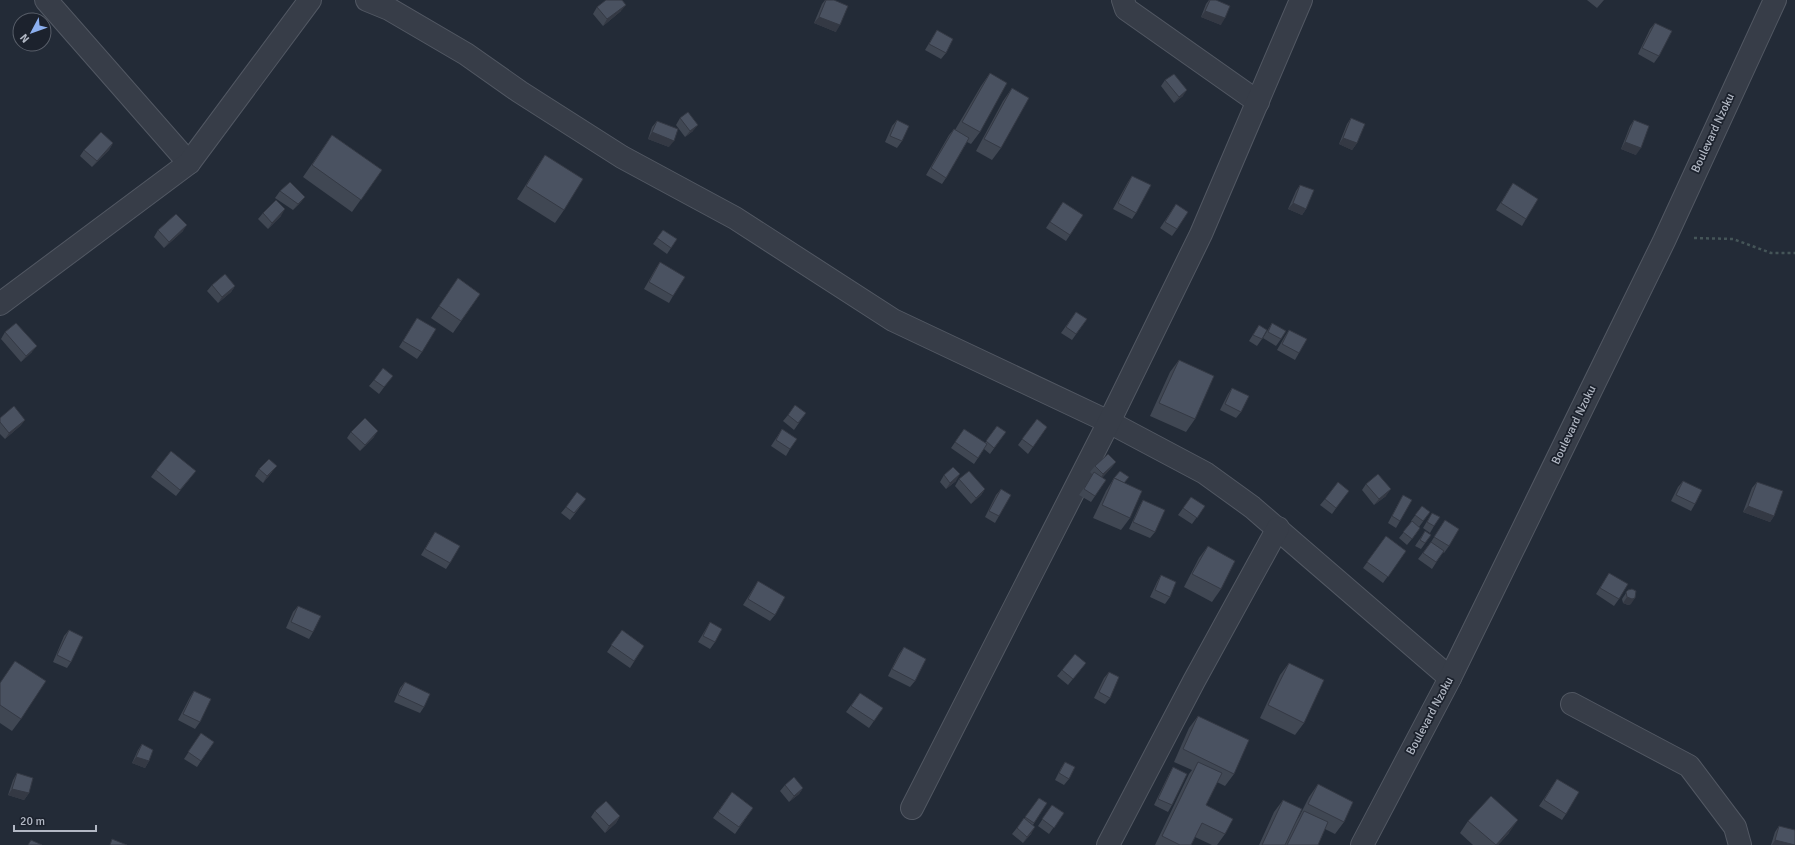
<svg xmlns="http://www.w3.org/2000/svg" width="1795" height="845" viewBox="0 0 1795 845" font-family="Signika,sans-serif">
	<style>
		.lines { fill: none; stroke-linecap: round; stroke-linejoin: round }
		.minor-casing { stroke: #525863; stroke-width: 24 }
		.path { stroke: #455558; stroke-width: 2.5; stroke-dasharray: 3 3; stroke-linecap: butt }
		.minor { stroke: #373d48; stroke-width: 22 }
		.wall { fill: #404753 }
		.shaded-wall { fill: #343944 }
		.building { fill: #4a5261; stroke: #343944 }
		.labels { text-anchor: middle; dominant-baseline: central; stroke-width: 3.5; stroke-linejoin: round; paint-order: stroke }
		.street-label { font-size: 12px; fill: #b2b8c4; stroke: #1c222d }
	</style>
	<rect width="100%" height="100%" fill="#232b37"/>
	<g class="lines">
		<defs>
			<g id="minor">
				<path d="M46,0L189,163"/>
				<path d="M367,0L389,9L466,54L520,92L622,157L735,218L893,320L1109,422L1205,473L1252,507L1450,678"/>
				<path d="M1123,0L1126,9L1258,102"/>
				<path d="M0,304L189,163L310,0"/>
				<path d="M1572,704L1689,766L1735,827L1740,845"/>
				<path d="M912,808L1109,422L1201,234L1301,0"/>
				<path d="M1108,845L1194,681L1278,528"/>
				<path d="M1362,845L1450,678L1664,241L1775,0"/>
			</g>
		</defs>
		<use href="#minor" class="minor-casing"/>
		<path class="path" d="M1694,238L1733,239L1771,253H1795"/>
		<use href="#minor" class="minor"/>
	</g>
	<g class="wall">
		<path d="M825,0H834L836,32L814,23L822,4Z"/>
		<path d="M1209,0H1216L1221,25L1201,17L1206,4Z"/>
		<path d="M1587,0H1604L1597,8Z"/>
		<path d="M597,7L621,11L603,26L593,14Z"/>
		<path d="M1655,23L1659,56L1654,63L1638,54L1650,29Z"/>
		<path d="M937,30L946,53L941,59L925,50Z"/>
		<path d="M990,73L980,132L971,144L967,142L946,178L942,184L926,175L949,135L954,129L955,130L981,86Z"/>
		<path d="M1165,80L1183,96L1174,103L1161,86Z"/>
		<path d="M1012,88L1001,148L992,160L976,151L1003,101Z"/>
		<path d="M680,118L693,131L685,137L676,125Z"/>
		<path d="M1351,118L1357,143L1352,150L1339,144L1347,124Z"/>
		<path d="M897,120L902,141L897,148L885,142L892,126Z"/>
		<path d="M1634,120L1636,155L1621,149L1630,126Z"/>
		<path d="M657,121L669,147L648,139L652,127Z"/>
		<path d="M332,135L382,170L352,212L303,177Z"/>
		<path d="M113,143L109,150L92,167L80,156L84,150Z"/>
		<path d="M545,155L564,210L555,223L517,199L537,167Z"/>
		<path d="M1132,176L1136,213L1132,219L1113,209L1128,182Z"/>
		<path d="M1513,183L1526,219L1522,226L1496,210Z"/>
		<path d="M1300,185L1306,209L1302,215L1288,209L1296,191Z"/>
		<path d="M280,191L305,197L300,203L293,210L275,198Z"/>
		<path d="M1063,202L1070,235L1066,241L1046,228Z"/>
		<path d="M1176,204L1177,229L1172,236L1160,228Z"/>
		<path d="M263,213L281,216L268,229L258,219Z"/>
		<path d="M158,230L183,231L164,248L154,237Z"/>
		<path d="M663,230L677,239L667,254L653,244Z"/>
		<path d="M660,262L673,296L669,303L644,289L656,268Z"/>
		<path d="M458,278L480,294L453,333L431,318Z"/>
		<path d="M212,285L235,286L231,292L218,303L207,291Z"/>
		<path d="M1076,312L1087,319L1072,340L1061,333Z"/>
		<path d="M417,318L422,352L417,359L399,347Z"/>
		<path d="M1272,323L1281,339L1276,346L1263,338Z"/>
		<path d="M1259,325L1262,339L1257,346L1249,341Z"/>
		<path d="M1289,330L1299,353L1295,360L1277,350L1285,336Z"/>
		<path d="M5,332L32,352L21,362L1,339Z"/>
		<path d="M1179,360L1195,419L1186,432L1150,416L1170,372Z"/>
		<path d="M374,380L388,382L379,394L369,386Z"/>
		<path d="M1232,388L1241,412L1236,418L1220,410L1228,394Z"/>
		<path d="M806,413L794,430L783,421L788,415Z"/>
		<path d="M0,418L25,420L20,426L5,439L0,434Z"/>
		<path d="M1037,419L1047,427L1028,454L1018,445Z"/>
		<path d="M997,426L1006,432L990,454L984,449L974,464L951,448L964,429L985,443Z"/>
		<path d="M782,429L790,449L786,456L771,446Z"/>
		<path d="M351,432L374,437L360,451L347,438Z"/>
		<path d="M1116,462L1111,468L1102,478L1106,480L1091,502L1079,495L1093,475L1090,472L1095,466Z"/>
		<path d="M259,469L272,472L263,483L255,476Z"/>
		<path d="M156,470L191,477L176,496L151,477Z"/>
		<path d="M944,475L956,481L946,489L940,482Z"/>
		<path d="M1114,478L1125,483L1130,518L1121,530L1093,518L1106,491Z"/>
		<path d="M959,479L985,489L981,495L971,504L955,486Z"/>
		<path d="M1683,481L1695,504L1691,511L1671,501L1678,487Z"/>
		<path d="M1757,482L1774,516L1770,522L1743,512L1752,488Z"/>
		<path d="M1366,484L1386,496L1374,505L1362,490Z"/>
		<path d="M1001,489L999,516L995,523L985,517L996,495Z"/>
		<path d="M1403,495L1400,521L1396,528L1388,523L1399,502Z"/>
		<path d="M1191,497L1205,506L1192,524L1178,515Z"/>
		<path d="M1344,497L1332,514L1320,505L1325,499Z"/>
		<path d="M586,499L570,520L561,513L566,507Z"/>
		<path d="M1143,500L1155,532L1150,538L1129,529L1139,507Z"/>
		<path d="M1422,506L1430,512L1419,527L1416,534L1407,545L1399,538L1412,522L1411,521Z"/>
		<path d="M1432,513L1434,526L1430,533L1423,528Z"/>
		<path d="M1445,520L1449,546L1444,553L1443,552L1432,569L1418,559L1431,542Z"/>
		<path d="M1425,531L1431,535L1421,549L1415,546Z"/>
		<path d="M435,532L450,563L446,569L421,555L431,538Z"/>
		<path d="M1386,536L1406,551L1383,583L1363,568Z"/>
		<path d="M1208,546L1221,589L1212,602L1184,587L1199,558Z"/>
		<path d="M1609,573L1619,599L1614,606L1596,594Z"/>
		<path d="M1161,575L1170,597L1165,604L1150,597L1157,582Z"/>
		<path d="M758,581L775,615L770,621L743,605Z"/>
		<path d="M1628,590L1631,604L1628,605L1623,603L1622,599Z"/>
		<path d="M298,606L313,632L309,639L286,628L293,612Z"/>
		<path d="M710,622L715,642L710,649L698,642Z"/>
		<path d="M69,630L71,662L67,668L53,662L64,636Z"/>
		<path d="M622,630L644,646L630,668L607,652Z"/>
		<path d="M904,647L915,681L910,687L888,676L899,654Z"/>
		<path d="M1086,663L1068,685L1057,676L1062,670Z"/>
		<path d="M1289,663L1304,723L1295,735L1260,718L1280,675Z"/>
		<path d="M1109,672L1110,698L1105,704L1094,698L1104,678Z"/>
		<path d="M0,682L21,719L12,731L0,723Z"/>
		<path d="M405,682L424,707L420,713L394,702L400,688Z"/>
		<path d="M194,691L200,722L195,729L178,720L190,697Z"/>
		<path d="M860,693L883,708L869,728L846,712Z"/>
		<path d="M1198,716L1234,774L1225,786L1217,782L1206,805L1225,834L1217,845H1212L1195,837L1191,845H1155L1189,774L1192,770L1174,762L1189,728Z"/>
		<path d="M201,733L214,742L197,767L184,759Z"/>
		<path d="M142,744L149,761L145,768L132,763L138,750Z"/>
		<path d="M1065,762L1069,779L1064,785L1055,780L1061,768Z"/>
		<path d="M1173,767L1172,805L1168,812L1154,805L1169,774Z"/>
		<path d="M17,773L29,793L24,800L8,795L13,780Z"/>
		<path d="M1557,779L1566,814L1562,820L1539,806Z"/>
		<path d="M1318,784L1344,822L1335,834L1325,829L1318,845H1259L1274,812L1283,800L1295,823L1299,817L1309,797Z"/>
		<path d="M785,785L803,788L799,794L789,802L780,791Z"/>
		<path d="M732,792L753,808L735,834L713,818Z"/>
		<path d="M1039,798L1047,803L1033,825L1031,834L1023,843L1012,834L1025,818Z"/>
		<path d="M1052,805L1064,813L1049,834L1038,826Z"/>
		<path d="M595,811L620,816L616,823L605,833L591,817Z"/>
		<path d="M1468,821L1509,833L1498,845H1473L1460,833Z"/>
		<path d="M1779,826L1795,845H1771L1775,832Z"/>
	</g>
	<g class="shaded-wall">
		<path d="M626,5L621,11L603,26L607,19Z"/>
		<path d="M1205,11L1225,18L1221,25L1201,17Z"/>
		<path d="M819,17L840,25L836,32L814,23Z"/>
		<path d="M1187,90L1183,96L1174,103L1179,97Z"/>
		<path d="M698,125L693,131L685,137L690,131Z"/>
		<path d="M652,132L674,141L669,147L648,139Z"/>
		<path d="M1343,138L1357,143L1352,150L1339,144Z"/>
		<path d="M1625,142L1641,148L1636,155L1621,149Z"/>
		<path d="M113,143L109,150L92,167L97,161Z"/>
		<path d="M305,197L300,203L293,210L298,204Z"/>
		<path d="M1293,203L1306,209L1302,215L1288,209Z"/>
		<path d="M285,209L281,216L268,229L272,223Z"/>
		<path d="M187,225L183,231L164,248L169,242Z"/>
		<path d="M235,286L231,292L218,303L222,297Z"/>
		<path d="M37,346L32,352L21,362L26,356Z"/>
		<path d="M25,420L20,426L5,439L9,433Z"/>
		<path d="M378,431L374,437L360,451L365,445Z"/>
		<path d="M1116,462L1111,468L1099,481L1103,474Z"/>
		<path d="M277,466L272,472L263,483L267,476Z"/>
		<path d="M960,474L956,481L946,489L950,483Z"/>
		<path d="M985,489L981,495L971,504L976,498Z"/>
		<path d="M1391,489L1386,496L1374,505L1379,499Z"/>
		<path d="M1748,506L1774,516L1770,522L1743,512Z"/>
		<path d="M1627,597L1635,598L1631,604L1628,605L1623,603Z"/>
		<path d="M136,757L149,761L145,768L132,763Z"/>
		<path d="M803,788L799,794L789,802L794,796Z"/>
		<path d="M12,789L29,793L24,800L8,795Z"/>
		<path d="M620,816L616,823L605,833L609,826Z"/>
		<path d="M1518,820L1509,833L1498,845H1496Z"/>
		<path d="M1035,827L1031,834L1023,843L1027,837Z"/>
		<path d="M1775,840L1795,845H1772Z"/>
	</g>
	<g class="building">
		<path d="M606,0H622L626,5L607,19L597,7Z"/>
		<path d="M826,0H834L848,6L840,25L819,17Z"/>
		<path d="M1210,0H1216L1230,6L1225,18L1205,11Z"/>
		<path d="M1655,23L1672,31L1659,56L1642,48Z"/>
		<path d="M937,30L953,39L946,53L929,44Z"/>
		<path d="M990,73L1007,83L980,132L962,122Z"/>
		<path d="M1174,74L1187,90L1179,97L1165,80Z"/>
		<path d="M1012,88L1029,98L1001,148L984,139Z"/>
		<path d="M688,112L698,125L690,131L680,118Z"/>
		<path d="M1351,118L1365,124L1357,143L1343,138Z"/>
		<path d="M897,120L909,126L902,141L890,136Z"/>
		<path d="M1634,120L1649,126L1641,148L1625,142Z"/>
		<path d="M657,121L678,129L674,141L652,132Z"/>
		<path d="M954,129L969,138L946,178L931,168Z"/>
		<path d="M101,132L113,143L97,161L84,150Z"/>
		<path d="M332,135L382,170L361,200L312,165Z"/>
		<path d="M545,155L583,179L564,210L526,186Z"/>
		<path d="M1132,176L1151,185L1136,213L1118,203Z"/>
		<path d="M290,182L305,197L298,204L280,191Z"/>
		<path d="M1513,183L1538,199L1526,219L1501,203Z"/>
		<path d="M1300,185L1314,190L1306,209L1293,203Z"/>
		<path d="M276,200L285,209L272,223L263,213Z"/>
		<path d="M1063,202L1083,215L1070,235L1050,222Z"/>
		<path d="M1176,204L1188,212L1177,229L1165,222Z"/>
		<path d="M176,214L187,225L169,242L158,230Z"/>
		<path d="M663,230L677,239L671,248L657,238Z"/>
		<path d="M660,262L685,277L673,296L649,282Z"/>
		<path d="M225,274L235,286L222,297L212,285Z"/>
		<path d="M458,278L480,294L461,321L439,306Z"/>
		<path d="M1076,312L1087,319L1076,334L1066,327Z"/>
		<path d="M417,318L436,329L422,352L403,341Z"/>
		<path d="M16,323L37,346L26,356L5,332Z"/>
		<path d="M1272,323L1286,331L1281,339L1268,332Z"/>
		<path d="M1259,325L1267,330L1262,339L1253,335Z"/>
		<path d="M1289,330L1307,339L1299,353L1282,344Z"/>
		<path d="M1179,360L1214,376L1195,419L1159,403Z"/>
		<path d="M383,368L393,376L384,387L374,380Z"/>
		<path d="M1232,388L1249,396L1241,412L1225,404Z"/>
		<path d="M795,405L806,413L798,423L788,415Z"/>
		<path d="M14,406L25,420L9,433L0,422V418Z"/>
		<path d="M365,418L378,431L365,445L351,432Z"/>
		<path d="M1037,419L1047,427L1033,447L1022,439Z"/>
		<path d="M997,426L1006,432L994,448L986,441Z"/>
		<path d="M782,429L797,439L790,449L776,440Z"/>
		<path d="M964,429L987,444L978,458L955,442Z"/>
		<path d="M171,451L196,471L180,490L156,470Z"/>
		<path d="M1108,454L1116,462L1103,474L1095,466Z"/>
		<path d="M269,459L277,466L267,476L259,469Z"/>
		<path d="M953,467L960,474L950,483L944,475Z"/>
		<path d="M969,471L985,489L976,498L959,479Z"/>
		<path d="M1120,471L1129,477L1124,483L1114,478Z"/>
		<path d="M1094,472L1106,480L1095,496L1084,489Z"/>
		<path d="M1378,474L1391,489L1379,499L1366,484Z"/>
		<path d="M1114,478L1142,491L1130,518L1102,505Z"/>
		<path d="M1683,481L1702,490L1695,504L1676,495Z"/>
		<path d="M1338,482L1349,491L1336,508L1325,499Z"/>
		<path d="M1757,482L1783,491L1774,516L1748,506Z"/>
		<path d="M1001,489L1011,495L999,516L989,511Z"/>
		<path d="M577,492L586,499L574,513L566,507Z"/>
		<path d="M1403,495L1412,500L1400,521L1392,516Z"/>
		<path d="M1191,497L1205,506L1197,518L1183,508Z"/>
		<path d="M1143,500L1165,510L1155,532L1133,522Z"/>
		<path d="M1422,506L1430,512L1423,521L1415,515Z"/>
		<path d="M1432,513L1440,517L1434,526L1427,522Z"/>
		<path d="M1445,520L1459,529L1449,546L1434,537Z"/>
		<path d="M1412,521L1420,528L1412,539L1403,532Z"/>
		<path d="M1425,531L1431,535L1425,543L1420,540Z"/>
		<path d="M435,532L460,546L450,563L425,549Z"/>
		<path d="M1386,536L1406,551L1388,577L1367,562Z"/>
		<path d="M1431,542L1444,551L1436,562L1423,553Z"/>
		<path d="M1208,546L1235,561L1221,589L1192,574Z"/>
		<path d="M1609,573L1628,584L1619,599L1600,588Z"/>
		<path d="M1161,575L1176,582L1170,597L1155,590Z"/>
		<path d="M758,581L785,597L775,615L748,599Z"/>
		<path d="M1632,589L1636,591L1635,598L1632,599L1627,597L1626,592L1628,590Z"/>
		<path d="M298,606L321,616L313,632L291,622Z"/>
		<path d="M710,622L722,629L715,642L703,636Z"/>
		<path d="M69,630L83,637L71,662L57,655Z"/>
		<path d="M622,630L644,646L634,661L611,645Z"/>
		<path d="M904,647L926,659L915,681L892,669Z"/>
		<path d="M1075,654L1086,663L1073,679L1062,670Z"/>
		<path d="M15,661L46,681L21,719L0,705V683Z"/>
		<path d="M1289,663L1324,680L1304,723L1268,705Z"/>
		<path d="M1109,672L1119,677L1110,698L1099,692Z"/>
		<path d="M405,682L430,694L424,707L398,695Z"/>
		<path d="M194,691L211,699L200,722L183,714Z"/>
		<path d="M860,693L883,708L874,721L851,706Z"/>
		<path d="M1198,716L1249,740L1234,774L1183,749Z"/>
		<path d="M201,733L214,742L201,761L188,752Z"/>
		<path d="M142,744L153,750L149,761L136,757Z"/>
		<path d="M1065,762L1075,767L1069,779L1059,773Z"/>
		<path d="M1198,762L1222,773L1206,805L1233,819L1225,834L1202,823L1191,845H1180L1162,836Z"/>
		<path d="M1173,767L1187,774L1172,805L1158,799Z"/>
		<path d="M17,773L33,778L29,793L12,789Z"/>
		<path d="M794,777L803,788L794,796L785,785Z"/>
		<path d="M1557,779L1579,792L1566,814L1544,800Z"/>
		<path d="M1318,784L1353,802L1344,822L1308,804Z"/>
		<path d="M732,792L753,808L739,827L718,812Z"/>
		<path d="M1491,796L1518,820L1496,845L1468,821Z"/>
		<path d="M1039,798L1047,803L1034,823L1025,817Z"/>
		<path d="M1283,800L1302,809L1285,845H1262Z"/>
		<path d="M606,801L620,816L609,826L595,811Z"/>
		<path d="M1052,805L1064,813L1054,828L1042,819Z"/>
		<path d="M1304,811L1328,822L1318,845H1287Z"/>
		<path d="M1024,818L1035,827L1027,837L1017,828Z"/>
		<path d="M1779,826L1795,830V845L1775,840Z"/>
		<path d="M112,839L127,845H110Z"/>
		<path d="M31,840L42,845H28Z"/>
	</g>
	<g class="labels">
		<g class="street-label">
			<text transform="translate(1713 133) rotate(-65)">Boulevard Nzoku</text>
			<text transform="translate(1574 425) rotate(-64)">Boulevard Nzoku</text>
			<text transform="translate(1430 716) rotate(-62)">Boulevard Nzoku</text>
		</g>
	</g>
	<g transform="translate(32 32) rotate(229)"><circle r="19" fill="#1c222d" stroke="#585e69"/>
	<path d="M0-3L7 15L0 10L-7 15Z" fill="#8cafee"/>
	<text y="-6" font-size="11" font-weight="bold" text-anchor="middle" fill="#b2b8c4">N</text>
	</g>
	<path d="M14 825v6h82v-6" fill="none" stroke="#b2b8c4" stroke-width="2"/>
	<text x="20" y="825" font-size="12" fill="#b2b8c4" stroke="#1c222d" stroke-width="3" paint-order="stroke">20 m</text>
</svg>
